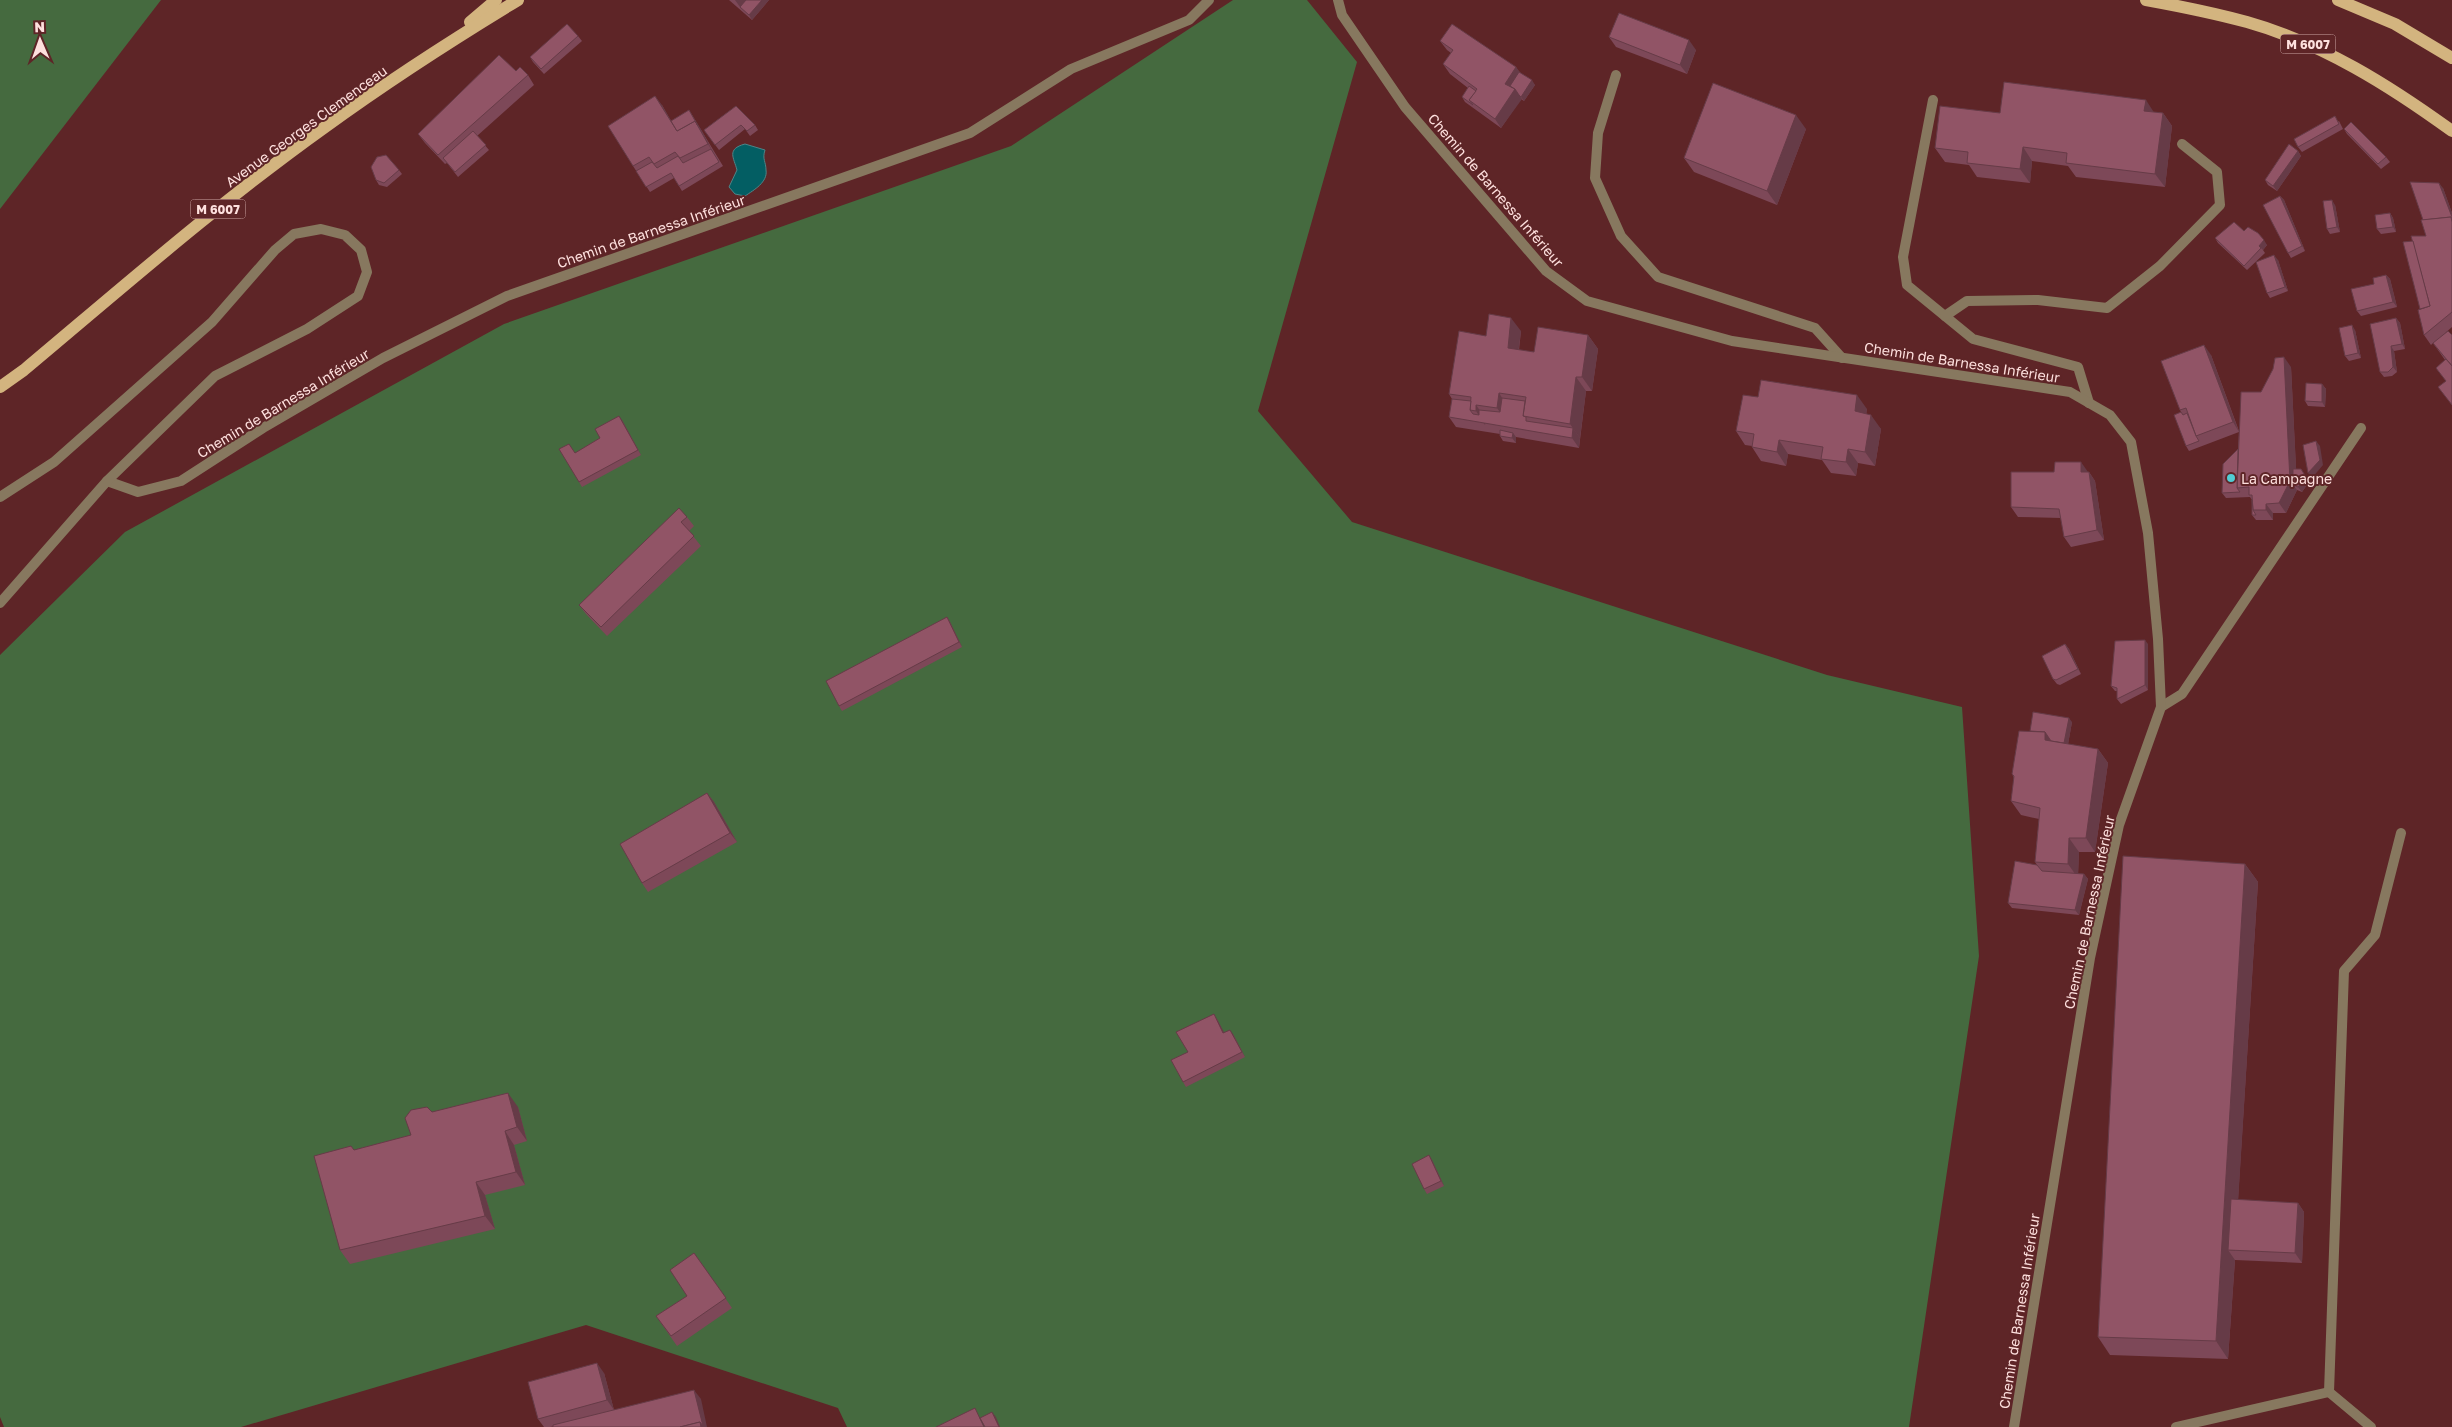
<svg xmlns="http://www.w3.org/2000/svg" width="2452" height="1427" viewBox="0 0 2452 1427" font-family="'Golos Text',sans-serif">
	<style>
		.green { fill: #456a3f }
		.water { fill: #035e63; stroke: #4e8588 }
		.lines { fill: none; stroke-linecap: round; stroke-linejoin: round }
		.service { stroke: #87785f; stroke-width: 10 }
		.minor { stroke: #87785f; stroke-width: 10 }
		.tertiary { stroke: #87785f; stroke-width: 10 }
		.primary { stroke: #d3b47f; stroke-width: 12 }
		.wall { fill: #7d4858 }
		.shaded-wall { fill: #663b47 }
		.building { fill: #915466; stroke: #663b47 }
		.poi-dot { fill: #51ccd4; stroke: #5e2527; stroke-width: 2 }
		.labels { text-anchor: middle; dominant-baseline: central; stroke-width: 4; stroke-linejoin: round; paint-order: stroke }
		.shield { fill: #5e2527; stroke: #cea8a7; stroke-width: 1 }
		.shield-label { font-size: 12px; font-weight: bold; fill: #fee0de }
		.street-label { font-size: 14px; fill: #fee0de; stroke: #5e2527 }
		.poi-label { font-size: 14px; fill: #fee0de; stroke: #5e2527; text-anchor: start }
	</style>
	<rect width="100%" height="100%" fill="#5e2527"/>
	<g class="green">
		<path d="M0,0H161L0,209Z"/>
		<path d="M1233,0H1307L1357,62L1258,411L1352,522L1827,675L1962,707L1979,956L1909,1427H847L838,1408L586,1325L241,1427H4L0,1417V655L125,532L504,324L1011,146Z"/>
	</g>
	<path class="water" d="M745,144L765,150C762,159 766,162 766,170C768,182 754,190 745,196L735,194L729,187L737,170C734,158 726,149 745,144Z"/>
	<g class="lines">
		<g class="service">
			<path d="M1616,75L1598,133L1595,178L1621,236L1658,277L1815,328L1842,358"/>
			<path d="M1933,100L1903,257L1907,285L1973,339L2078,367L2089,403"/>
			<path d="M1945,316L1967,301L2038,300L2107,308L2160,266L2220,205L2217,172L2182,144"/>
			<path d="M2161,707L2182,694L2361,428"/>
			<path d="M2176,1427L2329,1392"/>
			<path d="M2371,1427L2329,1392L2344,971L2375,935L2401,833"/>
		</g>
		<g class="minor">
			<path d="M1338,0L1342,15L1405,107L1546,271L1587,301L1732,341L2070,392L2110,415L2131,442L2148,533L2158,639L2161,707L2119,825L2090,958L2014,1427"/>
			<path d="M107,481L138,492L181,481L263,428L383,358L507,296L970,133L1071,69L1189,20L1209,0"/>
		</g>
		<path class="tertiary" d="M0,497L54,462L212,322L275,250L294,234L321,229L345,235L361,250L367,272L358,296L307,329L215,376L107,481L0,603"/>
		<g class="primary">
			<path d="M2146,0C2179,6 2214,13 2247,22C2322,43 2390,86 2452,131"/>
			<path d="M2338,0L2395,24L2452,58"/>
			<path d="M470,22L496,0"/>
			<path d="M0,387L24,370C123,287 220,202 325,127C387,82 452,40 518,0"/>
		</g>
	</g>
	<g class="wall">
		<path d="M729,0H769L752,20Z"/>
		<path d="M578,36L582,41L544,74L533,62L530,57Z"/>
		<path d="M1609,37L1696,50L1687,74L1616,47Z"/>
		<path d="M1440,41L1516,67L1519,72L1535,85L1524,101L1521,99L1501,128L1465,102L1462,97L1468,88L1450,74L1443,64L1451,53L1447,50Z"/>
		<path d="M516,71L528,75L534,85L477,136L489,150L458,177L447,163L445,164L425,143L418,134Z"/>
		<path d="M662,105L671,121L689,110L723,166L682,191L674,178L650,192L633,166Z"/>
		<path d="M736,106L755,125L758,130L750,136L745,129L719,150L704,130Z"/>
		<path d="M2154,112L2163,113L2172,126L2165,187L2076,177L2068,166L2032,161L2030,183L1977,177L1969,165L1945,162L1935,148L2000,113Z"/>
		<path d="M2339,121L2343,129L2302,152L2298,147Z"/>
		<path d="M1806,129L1777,205L1694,172L1684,158Z"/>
		<path d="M2344,129L2386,157L2390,162L2381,169L2347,134Z"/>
		<path d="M2298,151L2301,156L2277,191L2268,185L2265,180Z"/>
		<path d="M399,170L402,174L387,187L379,185L376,180Z"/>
		<path d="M2443,188L2452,213V327L2443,335L2448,331L2446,381L2436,368L2445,360L2433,343L2431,345L2424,335L2420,309L2413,241L2426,236L2423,220Z"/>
		<path d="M2280,196L2284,200L2305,251L2291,258L2288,253Z"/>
		<path d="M2335,205L2340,232L2330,234L2327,229Z"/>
		<path d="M2390,213L2393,218L2396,232L2381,234L2377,229Z"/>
		<path d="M2244,231L2267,245L2263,250L2265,253L2247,270L2218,243L2215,238Z"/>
		<path d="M2278,260L2288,291L2270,298L2267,293Z"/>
		<path d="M2386,275L2390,279L2397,307L2361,316L2357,311L2374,284Z"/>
		<path d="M2396,318L2400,323L2405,349L2394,351L2397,372L2392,376L2384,377L2380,372Z"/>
		<path d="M2355,330L2361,358L2349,361L2345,356Z"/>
		<path d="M1521,331L1519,350L1534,352L1588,335L1598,349L1592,391H1586L1579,448L1516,437V443L1503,441L1500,436V434L1456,427L1449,417L1452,399L1449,394L1486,336Z"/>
		<path d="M2211,355L2239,431L2261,392L2291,367L2296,469L2309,482L2302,492L2297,490L2286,513H2273V520H2256L2252,515V500L2250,497L2226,498L2222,493L2238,449L2239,432L2189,451L2186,446L2181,412L2180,410Z"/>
		<path d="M2322,384L2326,389L2325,407L2308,406L2305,401Z"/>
		<path d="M1758,397L1867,409L1866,414L1881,429L1875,466L1858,463L1856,476L1831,473L1822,460L1788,454L1786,466L1761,461L1752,447V446L1745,445L1736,431Z"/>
		<path d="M622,420L641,455L582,487L579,482L575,453L600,438Z"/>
		<path d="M2088,472H2089L2095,481L2104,540L2071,547L2064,537L2061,518L2018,517L2011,507Z"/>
		<path d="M687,517L694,526L689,531L701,546L607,636L586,614L579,605Z"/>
		<path d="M947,617L950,622L962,647L842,711L839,706Z"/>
		<path d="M2065,644L2069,649L2081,674L2060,685L2057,684L2053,679Z"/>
		<path d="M2148,644V690L2121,704L2117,699V691H2115L2111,686Z"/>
		<path d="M2072,722L2068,744L2098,749L2108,763L2095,852H2079L2078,874H2084L2088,879L2079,915L2012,908L2008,903L2037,865L2035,862L2039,819L2021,815L2011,801L2014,778L2012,774L2030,731Z"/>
		<path d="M707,793L714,802L737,842L648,892L642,883Z"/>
		<path d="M2245,864L2258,882L2238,1200L2298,1203L2304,1212L2302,1263L2235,1260L2228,1359L2110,1355L2098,1337Z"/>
		<path d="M1217,1019L1224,1033L1233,1034L1245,1057L1186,1087L1183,1082L1188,1052Z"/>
		<path d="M518,1107L527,1141L514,1145L525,1185L485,1195L495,1229L350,1264L340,1250L354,1150L411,1135L432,1112Z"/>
		<path d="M1432,1160L1444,1186L1427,1194L1424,1189Z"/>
		<path d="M694,1253L732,1308L677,1346L656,1316L687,1296Z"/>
		<path d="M604,1373L614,1410L701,1399L550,1427H544L538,1419Z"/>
	</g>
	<g class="shaded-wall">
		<path d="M735,0H753L740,7Z"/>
		<path d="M762,0H769L752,20L749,15Z"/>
		<path d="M1689,40L1696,50L1687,74L1680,65Z"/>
		<path d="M1516,67L1523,76L1513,91L1505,84Z"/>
		<path d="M1532,80L1535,85L1524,101L1521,97Z"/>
		<path d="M1515,89L1522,99L1501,128L1495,119Z"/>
		<path d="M655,96L662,105L680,136L677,131Z"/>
		<path d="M2146,100L2155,114L2144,111Z"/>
		<path d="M689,110L702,131L714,154L708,144Z"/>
		<path d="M2163,113L2172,126L2165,187L2155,174Z"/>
		<path d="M1796,115L1806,129L1777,205L1767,191Z"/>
		<path d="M2023,147L2032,161L2030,183L2020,169Z"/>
		<path d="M2298,151L2301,156L2277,191L2273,186Z"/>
		<path d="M2439,183L2443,188L2452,213V217Z"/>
		<path d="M2280,196L2284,200L2305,251L2302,246Z"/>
		<path d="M2332,200L2335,205L2340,232L2337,227Z"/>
		<path d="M2390,213L2393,218L2396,232L2393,227Z"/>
		<path d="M2264,240L2267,245L2263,250L2259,246Z"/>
		<path d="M2274,255L2278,260L2288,291L2285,287Z"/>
		<path d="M2386,275L2390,279L2397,307L2393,302Z"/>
		<path d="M1511,318L1521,331L1517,362L1508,348Z"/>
		<path d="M2396,318L2400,323L2405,349L2402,344Z"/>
		<path d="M2352,325L2355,330L2361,358L2358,353Z"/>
		<path d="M1588,335L1598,349L1592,391L1582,377Z"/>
		<path d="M2204,345L2211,355L2239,432L2233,422Z"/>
		<path d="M2391,346L2394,351L2397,372L2393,367Z"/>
		<path d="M2284,357L2291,367L2297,486L2293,485L2297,490L2286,513L2279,503Z"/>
		<path d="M1576,377L1586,391L1580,438L1570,424Z"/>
		<path d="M2322,384L2326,389L2325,407L2322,402Z"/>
		<path d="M1499,393L1508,407L1507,422L1497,408Z"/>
		<path d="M1857,395L1867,409L1865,425L1855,411Z"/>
		<path d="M1476,405L1486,419L1485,425L1476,411Z"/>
		<path d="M1871,415L1881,429L1875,466L1865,452Z"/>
		<path d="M619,416L622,420L641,455L638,450Z"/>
		<path d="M1573,428L1580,438L1579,448L1572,438Z"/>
		<path d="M1513,433L1516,437V443L1512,438Z"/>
		<path d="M1779,440L1788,454L1786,466L1777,452Z"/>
		<path d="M2316,441L2320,446L2323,465L2312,478L2308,473Z"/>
		<path d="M1848,449L1858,463L1856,476L1846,462Z"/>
		<path d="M2081,462L2088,472H2081Z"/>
		<path d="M2301,469L2309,482L2302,492L2298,487Z"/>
		<path d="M2089,472L2095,481L2104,540L2097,530Z"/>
		<path d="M2266,504L2273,513V520L2266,510Z"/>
		<path d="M947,617L950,622L962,647L959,642Z"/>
		<path d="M2145,640L2148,644V690L2145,685Z"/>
		<path d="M2065,644L2069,649L2081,674L2078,669Z"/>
		<path d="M2069,718L2072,722L2066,756L2062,751Z"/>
		<path d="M2045,732L2054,746L2045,740Z"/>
		<path d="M2098,749L2108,763L2095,852L2086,838Z"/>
		<path d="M707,793L714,802L737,842L730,833Z"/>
		<path d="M2069,838L2079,852L2078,878L2068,864Z"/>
		<path d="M2245,864L2258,882L2235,1251L2228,1250L2235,1260L2228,1359L2216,1341Z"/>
		<path d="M2084,874L2088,879L2079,915L2075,910Z"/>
		<path d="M1214,1014L1217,1019L1227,1038L1223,1033Z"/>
		<path d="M1230,1030L1233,1034L1245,1057L1242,1052Z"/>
		<path d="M508,1093L518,1107L527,1141L517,1127Z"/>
		<path d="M505,1131L514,1145L525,1185L516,1172Z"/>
		<path d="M1429,1155L1432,1160L1444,1186L1441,1181Z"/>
		<path d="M476,1182L485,1195L495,1229L485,1216Z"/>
		<path d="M2298,1203L2304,1212L2302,1263L2295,1253Z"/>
		<path d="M597,1363L604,1373L614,1410L607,1400Z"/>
		<path d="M694,1390L701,1399L707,1427H701Z"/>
		<path d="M992,1412L996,1417L1000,1427H999Z"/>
	</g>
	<g class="building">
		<path d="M746,0H762L749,15L740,7Z"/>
		<path d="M1619,13L1689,40L1680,65L1609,37Z"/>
		<path d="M567,24L578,36L541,69L530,57Z"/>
		<path d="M1452,24L1516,67L1505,84L1515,89L1495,119L1469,100L1477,89L1443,64L1453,50L1440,41Z"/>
		<path d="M499,55L516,71L520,67L528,75L438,155L418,134Z"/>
		<path d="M1519,72L1532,80L1521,97L1519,95L1515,89L1510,86Z"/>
		<path d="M2004,82L2146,100L2144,111L2163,113L2155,174L2066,163L2067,153L2023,147L2020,169L1967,163L1968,152L1935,148L1940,106L2000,113Z"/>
		<path d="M1713,83L1796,115L1767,191L1684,158Z"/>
		<path d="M1469,86L1476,91L1469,100L1473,105L1462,97Z"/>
		<path d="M655,96L677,131L695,121L708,144L680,158L675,152L654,164L649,157L633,166L608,126Z"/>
		<path d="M736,106L755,125L747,131L741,125L715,145L704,130Z"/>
		<path d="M689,110L698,126L695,121L677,131L671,121Z"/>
		<path d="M2335,116L2339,124L2298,147L2294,139Z"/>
		<path d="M2351,122L2386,157L2378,164L2344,129Z"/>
		<path d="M473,131L486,145L455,172L443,158Z"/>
		<path d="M2289,144L2298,151L2273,186L2265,180Z"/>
		<path d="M711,149L719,162L679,186L671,173L646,187L636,171L652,162L657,168L678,156L683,163Z"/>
		<path d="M386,155L399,170L384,183L376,180L371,167L377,157Z"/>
		<path d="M2410,182L2439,183L2452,217V219L2451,217L2423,220Z"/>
		<path d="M2280,196L2302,246L2288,253L2263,205Z"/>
		<path d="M2332,200L2337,227L2327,229L2323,201Z"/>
		<path d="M2390,213L2393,227L2377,229L2375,215Z"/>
		<path d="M2451,217L2452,222V312L2424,335L2418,310L2430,306L2411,236H2426L2421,220Z"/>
		<path d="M2234,222L2244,231L2248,227L2258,233L2264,240L2259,246L2261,248L2244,266L2215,238Z"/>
		<path d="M2413,241L2430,306L2420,309L2403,242Z"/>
		<path d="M2274,255L2285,287L2267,293L2256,262Z"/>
		<path d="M2386,275L2393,302L2357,311L2351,289L2374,284L2373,278Z"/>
		<path d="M1489,314L1511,318L1508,348L1534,352L1538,327L1588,335L1582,377H1576L1570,424L1523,416L1526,397L1499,393L1497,408L1476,405V411L1470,410L1471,397L1449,394L1459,331L1486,336Z"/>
		<path d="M2396,318L2402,344L2391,346L2393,367L2388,372H2380L2370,324Z"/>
		<path d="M2352,325L2358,353L2345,356L2339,328Z"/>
		<path d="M2448,331L2452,335V366L2433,343Z"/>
		<path d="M2204,345L2233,422L2196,436L2186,408L2180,410L2161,361Z"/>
		<path d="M2284,357L2290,481L2279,503L2266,504V510H2253L2252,495H2249V487L2237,488L2241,392H2261L2273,369L2275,358Z"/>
		<path d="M2446,359L2452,366V405L2438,387L2446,381L2436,368Z"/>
		<path d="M1761,380L1857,395L1855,411L1871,415L1865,452L1848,449L1846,462L1821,459L1823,447L1779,440L1777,452L1752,447L1754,434L1736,431L1743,395L1758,397Z"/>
		<path d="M2306,383L2322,384V402L2305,401Z"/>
		<path d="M1502,398L1525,401L1523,416L1526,417V421L1573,428L1572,438L1449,417L1452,399L1471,401L1470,410L1473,414L1479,415V410L1500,412Z"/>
		<path d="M2181,412L2183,415L2187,413L2196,436L2199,441L2186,446L2174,415Z"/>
		<path d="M619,416L638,450L579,482L559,449L569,444L575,453L600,438L595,429Z"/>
		<path d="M1500,430L1513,433L1512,438L1500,436Z"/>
		<path d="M2316,441L2320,460L2308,473L2303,445Z"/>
		<path d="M2238,449L2237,488L2240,492L2222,493L2223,464Z"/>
		<path d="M2055,462H2081V472H2089L2097,530L2064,537L2059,509L2011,507V472H2054Z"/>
		<path d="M2293,469H2301L2306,477L2298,487L2293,485Z"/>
		<path d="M2252,500L2253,510L2256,515H2252Z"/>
		<path d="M679,508L687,517L681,522L694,536L601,627L579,605Z"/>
		<path d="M947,617L959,642L839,706L826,681Z"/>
		<path d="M2145,640V685L2117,699V688L2111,686L2115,641Z"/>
		<path d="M2065,644L2078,669L2056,680L2053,679L2042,656Z"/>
		<path d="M2033,712L2069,718L2064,743L2051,741L2045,732L2030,731Z"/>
		<path d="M2019,731L2045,732V740L2098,749L2086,838H2069L2068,864L2035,862L2040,808L2011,801L2014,776L2012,774Z"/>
		<path d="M707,793L730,833L642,883L620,844Z"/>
		<path d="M2123,856L2245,864L2216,1341L2098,1337Z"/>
		<path d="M2015,861L2037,865L2042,871L2084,874L2075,910L2008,903Z"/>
		<path d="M1214,1014L1223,1033L1230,1030L1242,1052L1183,1082L1171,1060L1188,1052L1176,1032Z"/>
		<path d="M508,1093L517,1127L505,1131L516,1172L476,1182L485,1216L340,1250L314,1156L351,1146L354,1150L411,1135L405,1118L411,1110L427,1107L432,1112Z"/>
		<path d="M1429,1155L1441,1181L1424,1189L1412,1164Z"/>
		<path d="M2231,1199L2298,1203L2295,1253L2228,1250Z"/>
		<path d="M694,1253L726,1298L671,1336L656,1316L687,1296L670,1270Z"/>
		<path d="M597,1363L607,1400L538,1419L528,1382Z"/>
		<path d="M694,1390L703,1426L700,1422L680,1427H553V1425Z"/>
		<path d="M975,1408L984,1427H936Z"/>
		<path d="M992,1412L999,1427H985L980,1418Z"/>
		<path d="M700,1422L701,1427H680Z"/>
	</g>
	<circle class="poi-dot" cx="2231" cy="478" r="5"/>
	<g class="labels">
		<g class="shield">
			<rect x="2280.5" y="34.5" width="55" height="19" rx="4"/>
			<rect x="190.5" y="199.5" width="55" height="19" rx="4"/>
		</g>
		<g class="shield-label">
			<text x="2308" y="44">M 6007</text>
			<text x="218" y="209">M 6007</text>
		</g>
		<g class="street-label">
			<text transform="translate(306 126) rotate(-36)">Avenue Georges Clemenceau</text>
			<text transform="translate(1496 190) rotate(49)">Chemin de Barnessa Inférieur</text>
			<text transform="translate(651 231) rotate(-19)">Chemin de Barnessa Inférieur</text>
			<text transform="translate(1962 362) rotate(9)">Chemin de Barnessa Inférieur</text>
			<text transform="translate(283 403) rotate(-31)">Chemin de Barnessa Inférieur</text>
			<text transform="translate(2089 912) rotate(-78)">Chemin de Barnessa Inférieur</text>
			<text transform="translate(2019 1311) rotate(-81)">Chemin de Barnessa Inférieur</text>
		</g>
		<g class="poi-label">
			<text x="2241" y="478">La Campagne</text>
		</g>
	</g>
	<g transform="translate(40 40) rotate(358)" stroke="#5e2527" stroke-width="4" paint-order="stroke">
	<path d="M0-4L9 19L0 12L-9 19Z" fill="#fee0de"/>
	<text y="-8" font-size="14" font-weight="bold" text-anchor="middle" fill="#fee0de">N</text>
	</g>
</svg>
